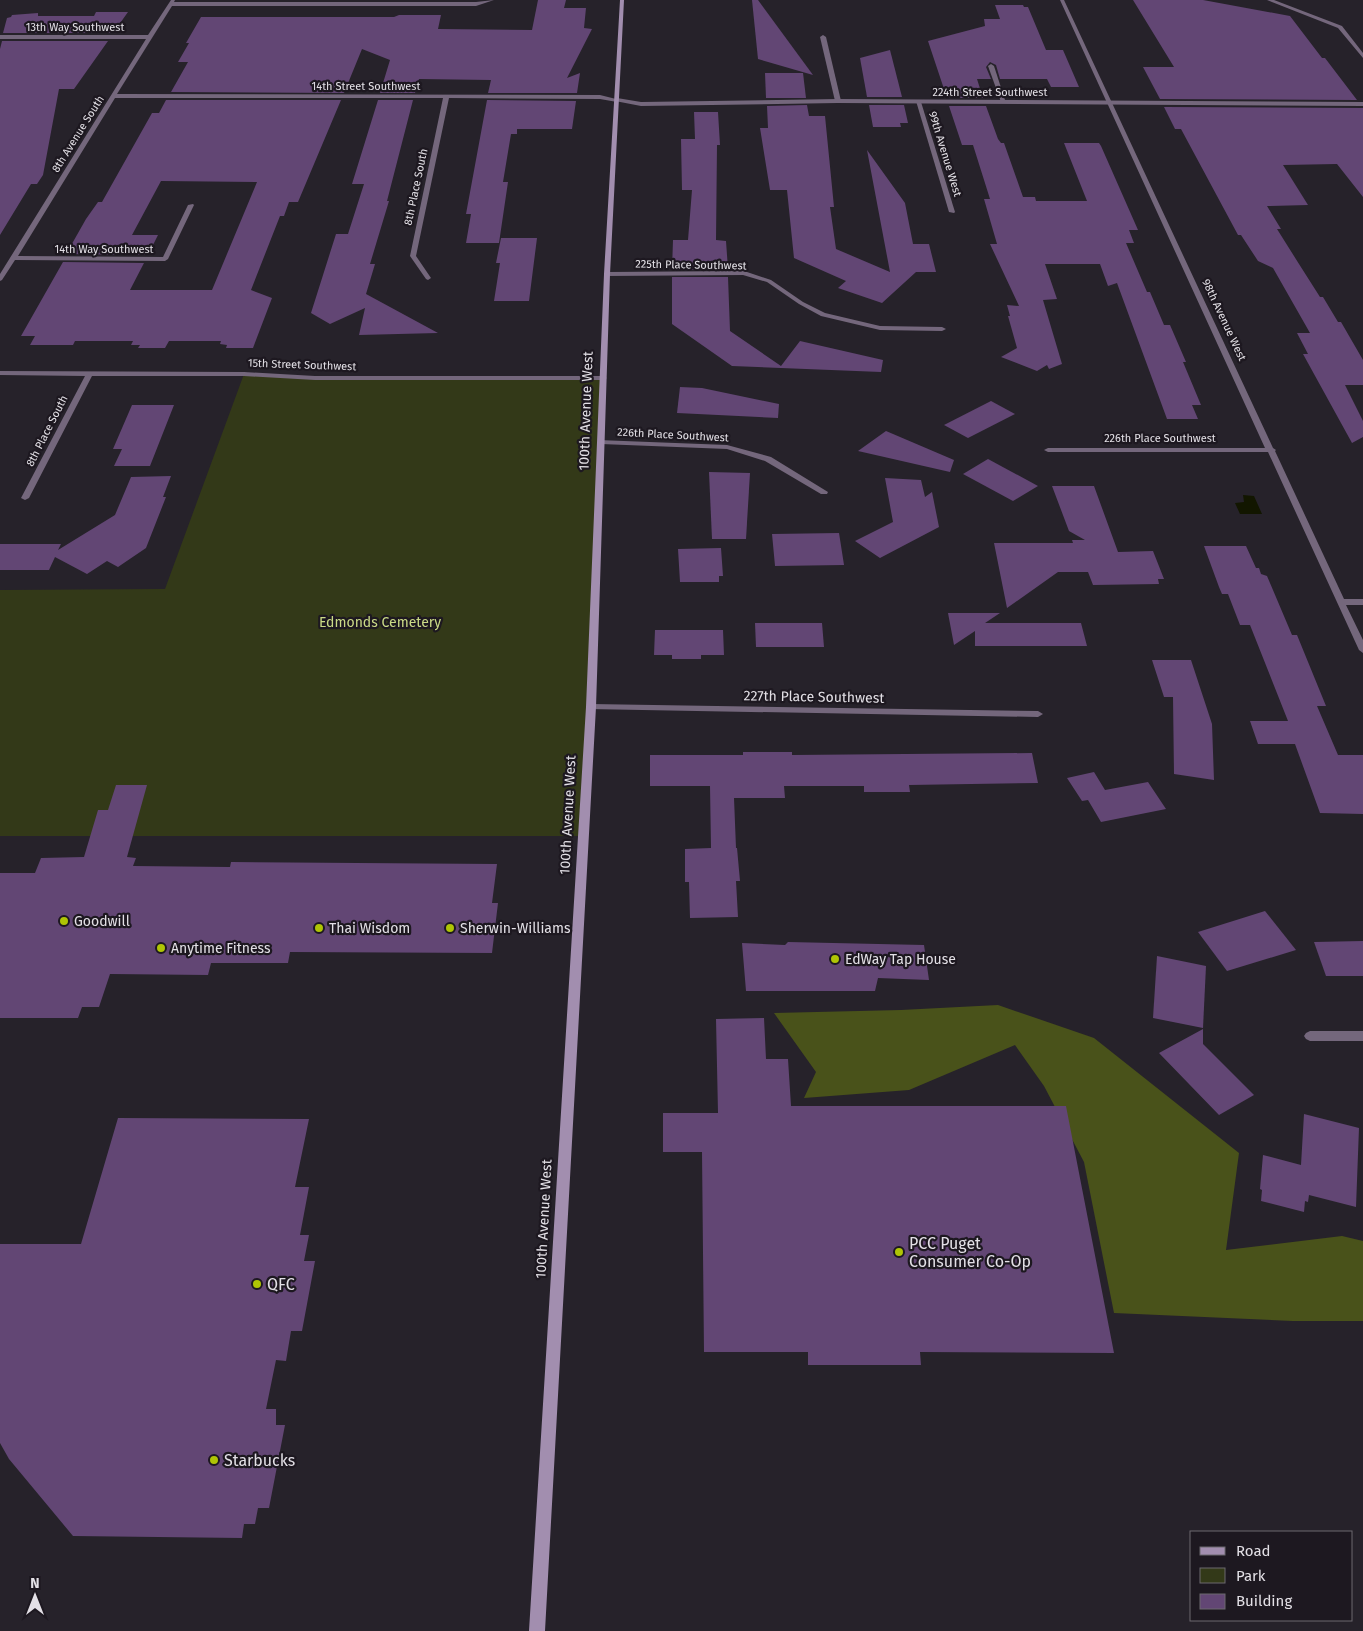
<svg xmlns="http://www.w3.org/2000/svg" width="1363" height="1631" viewBox="0 0 1363 1631" font-family="'Fira Sans',sans-serif">
	<style>
		.green { fill: #333918 }
		.forest { fill: #49521a }
		.water { fill: #121600 }
		.building { fill: #624674 }
		.lines { fill: none; stroke-linecap: round; stroke-linejoin: round }
		.minor { fill: #74677c; fill-rule: evenodd }
		.tertiary { fill: #74677c; fill-rule: evenodd }
		.secondary { fill: #a28eaf; fill-rule: evenodd }
		.poi-dot { fill: #afc505; stroke: #1d1820; stroke-width: 2 }
		.labels { text-anchor: middle; dominant-baseline: central; stroke-width: 4.5; stroke-linejoin: round; paint-order: stroke }
		.far-street-label { font-size: 11px; fill: #e3e0e6; stroke: #1d1820 }
		.street-label { font-size: 14px; fill: #e3e0e6; stroke: #1d1820 }
		.park-label { font-size: 14px; fill: #cada86; stroke: #1d1820 }
		.poi-label { font-size: 14px; fill: #e3e0e6; stroke: #1d1820; text-anchor: start }
		.near-poi-label { font-size: 16px; fill: #e3e0e6; stroke: #1d1820; text-anchor: start }
	</style>
	<rect width="100%" height="100%" fill="#26222a"/>
	<path class="green" d="M244,374L315,378H603L583,836H0V590L165,589Z"/>
	<path class="forest" d="M998,1005L1094,1038L1239,1153L1226,1250L1342,1236L1363,1241V1321H1293L1114,1313L1084,1162L1044,1086L1015,1045L909,1090L804,1098L816,1072L774,1013L901,1010Z"/>
	<path class="water" d="M1243,495L1254,496L1262,514H1240L1235,503L1244,502Z"/>
	<g class="building">
		<path d="M538,0H566L564,8H586L584,28L592,29L567,78L580,73L577,93H488L491,80L419,79L415,93H380L390,60L362,49L344,93L171,92L188,62H178L189,43H186L201,17H394L399,15H441L438,29L532,30Z"/>
		<path d="M752,0H758L813,75L758,59Z"/>
		<path d="M1133,0H1203L1290,16L1322,58H1325L1357,100L1160,99L1143,67H1174Z"/>
		<path d="M995,5H1023L1024,7H1028L1046,50H1063L1079,87H1051L1047,79H1000L996,65L990,62L986,67L991,79H977L983,98H947L928,41L985,26L984,19H1000Z"/>
		<path d="M96,12H128L113,33H3L7,18L11,17L12,15L38,13V16H94Z"/>
		<path d="M2,41H108L74,89H59L43,175L37,184H31L0,235V49Z"/>
		<path d="M890,50L902,97H867L860,58Z"/>
		<path d="M765,73H803L806,98H766Z"/>
		<path d="M166,100H341L298,202H289L284,216H280L251,290L272,298L253,348H226L227,345L220,344L221,341H169L165,348H138L140,345H131L133,341H75L73,345H30L35,336H21L63,262L144,263L130,290H212L257,182L161,181L132,235H158L148,255L68,254L71,249H69L86,219L98,202H102L152,113H159Z"/>
		<path d="M378,100H413L387,201H389L370,264H375L366,294L438,333L359,335L365,308L330,324L311,313L336,234H348L364,184H352Z"/>
		<path d="M487,100L576,101L572,129H517V134H511L503,182H508L499,243H466L471,214H466Z"/>
		<path d="M807,105L809,116H825L834,207H830L836,249L890,272L867,150L905,203L913,244H929L936,272H916L882,303L838,288L846,281L794,258L787,190H770L760,128H768L767,106Z"/>
		<path d="M869,105H904L908,123H900L901,127H873Z"/>
		<path d="M949,106H986L998,139L1001,143H1004L1023,197H1035L1036,201H1087L1064,143H1099L1101,146L1138,230H1129L1134,243H1126L1147,292H1150L1164,325H1170L1186,362H1183L1201,405H1192L1198,419H1167L1117,283L1108,286L1100,264H1045L1057,299L1043,300L1062,364L1049,369L1047,365L1037,371L1001,357L1017,348L1008,316H1010L1007,305L1019,306L990,244H997L984,199H990L973,145H962Z"/>
		<path d="M1164,107L1363,108V197L1337,164L1283,165L1308,205L1267,206L1281,229H1277L1299,264L1320,297H1323L1338,322H1341L1363,360V385H1345L1363,421V437L1352,443L1303,354H1308L1297,333H1310L1273,268L1258,261L1241,235H1238L1181,129H1175Z"/>
		<path d="M694,112H718L720,145H717L716,240L726,241L728,269L672,270L673,240H688L692,190H682L681,139H695Z"/>
		<path d="M501,238H537L529,301H494L500,263H496Z"/>
		<path d="M672,277H728L730,331L781,366L800,341L883,360L881,372L732,366L672,324Z"/>
		<path d="M680,387L702,388L779,404L778,418L677,413Z"/>
		<path d="M991,401L1015,414L968,438L944,425Z"/>
		<path d="M132,405H174L150,466H114L122,449H113Z"/>
		<path d="M886,431L954,460L950,472L858,451Z"/>
		<path d="M988,459L1038,486L1013,501L963,474Z"/>
		<path d="M709,472L750,473L746,539H712Z"/>
		<path d="M171,476L163,497H166L146,548L118,567L107,561L87,574L55,557L49,570H0V544H61L58,550L115,515L131,477Z"/>
		<path d="M885,478L921,480L925,497L932,492L939,527L880,558L855,541L893,522Z"/>
		<path d="M1052,486H1094L1118,552L1153,551L1164,579H1158L1159,584L1093,585L1088,572H1058L1007,608L994,543H1073L1072,540H1085L1069,531Z"/>
		<path d="M839,533L844,565L775,566L772,534Z"/>
		<path d="M1204,546H1246L1256,568H1259L1261,574L1267,576L1292,635H1297L1326,706H1317L1338,755H1363V814L1320,813L1295,744H1258L1250,721H1288L1250,625H1240L1228,594H1222L1219,587Z"/>
		<path d="M721,548L723,576H719V582H680L678,549Z"/>
		<path d="M948,613H1000L985,623H1081L1087,646H975V631L954,645Z"/>
		<path d="M755,623H822L824,647H756Z"/>
		<path d="M655,630H723L724,655H701V659H672V655H654Z"/>
		<path d="M1152,660H1191L1212,724L1214,780L1174,774L1173,697H1164Z"/>
		<path d="M743,752H792V755L1032,753L1038,783L909,785L910,792H864V786H784L785,798H734L736,848H737L740,881H736L738,917L690,918L689,882H685V849L711,848L710,786H650V755H743Z"/>
		<path d="M1094,772L1105,790L1148,782L1166,809L1101,822L1088,800L1082,801L1067,778Z"/>
		<path d="M116,785H147L127,857L136,858L133,866L230,867L231,862L497,864L492,903H498L492,953L290,952L288,963H211L208,975L110,974L99,1007H82L78,1018H0V873H35L41,858L84,857L98,810H108Z"/>
		<path d="M1265,911L1296,950L1227,971L1198,932Z"/>
		<path d="M1363,941V976H1326L1314,942Z"/>
		<path d="M788,942L924,945L929,980L878,978L875,991H746L742,943L785,945Z"/>
		<path d="M1157,956L1206,966L1203,1028L1153,1018Z"/>
		<path d="M764,1018L766,1059H788L791,1106H1066L1114,1353L920,1352L921,1365H808V1352H704L702,1152H663V1113H718L716,1019Z"/>
		<path d="M1203,1029V1044L1254,1095L1219,1115L1159,1053Z"/>
		<path d="M1304,1114L1359,1128L1356,1207L1309,1195L1308,1202L1305,1201L1304,1212L1261,1201L1262,1190L1260,1189L1263,1155L1301,1165Z"/>
		<path d="M118,1118L309,1119L295,1187H309L300,1235H309L304,1261H315L302,1331H291L286,1361L276,1360L266,1409H276V1425H285L269,1508H258L255,1524H244L242,1538L73,1536L9,1459L0,1443V1244H81Z"/>
	</g>
	<g class="lines">
		<g class="minor">
			<path d="M171,0H175L174,2H476L494,0L476,6H172L117,94L600,95L620,100L617,102L600,99L449,98L416,256L431,278L428,280L426,279L410,256L443,98H115L18,256L163,257L188,205L193,204L194,205L168,259L165,261L15,260L2,280L0,281V274L146,39H0V35H148Z"/>
			<path d="M1060,0H1064L1273,448L1276,450L1275,451L1344,599H1363V605H1346L1363,640V653L1359,650L1268,452H1048L1044,450L1048,448H1265Z"/>
			<path d="M1267,0H1274L1342,26L1363,53V58L1338,28Z"/>
			<path d="M823,35L826,37L841,101L838,103L835,101L820,37Z"/>
			<path d="M991,64L994,66L1006,103L1001,102L988,66Z"/>
			<path d="M916,101L921,102L955,212L954,213L949,212Z"/>
			<path d="M744,271L771,280L803,302L825,313L880,326L942,327L946,329L942,331L880,330L821,316L799,304L767,282L743,275L607,276L604,274L607,272Z"/>
			<path d="M0,371L244,372L315,376H603L607,378L603,380H315L244,376H92L29,498L25,500L21,498L85,376L0,375Z"/>
			<path d="M598,440L727,445L771,457L828,492L827,494H821L765,461L727,449L601,444H598Z"/>
			<path d="M591,704L1038,711L1043,714L1038,717L588,709L586,707Z"/>
			<path d="M1310,1031H1363V1041H1310L1306,1039L1304,1036L1306,1033Z"/>
		</g>
		<path class="tertiary" d="M617,98L641,102L838,99L1363,102V106L838,103L641,106L615,101L614,100Z"/>
		<path class="secondary" d="M620,0H624L610,274L596,707L545,1631H529L586,707L604,274Z"/>
	</g>
	<g class="poi-dot">
		<circle cx="64" cy="921" r="5"/>
		<circle cx="319" cy="928" r="5"/>
		<circle cx="450" cy="928" r="5"/>
		<circle cx="161" cy="948" r="5"/>
		<circle cx="835" cy="959" r="5"/>
		<circle cx="899" cy="1252" r="5"/>
		<circle cx="257" cy="1284" r="5"/>
		<circle cx="214" cy="1460" r="5"/>
	</g>
	<g class="labels">
		<g class="far-street-label">
			<text x="75" y="27">13th Way Southwest</text>
			<text x="366" y="86">14th Street Southwest</text>
			<text x="990" y="92">224th Street Southwest</text>
			<text transform="translate(78 134) rotate(-58)">8th Avenue South</text>
			<text transform="translate(945 154) rotate(73)">99th Avenue West</text>
			<text transform="translate(416 187) rotate(-78)">8th Place South</text>
			<text x="104" y="249">14th Way Southwest</text>
			<text transform="translate(691 265) rotate(1)">225th Place Southwest</text>
			<text transform="translate(1224 320) rotate(65)">98th Avenue West</text>
			<text transform="translate(302 365) rotate(2)">15th Street Southwest</text>
			<text transform="translate(47 431) rotate(-63)">8th Place South</text>
			<text transform="translate(673 435) rotate(3)">226th Place Southwest</text>
			<text x="1160" y="438">226th Place Southwest</text>
		</g>
		<g class="street-label">
			<text transform="translate(586 411) rotate(-88)">100th Avenue West</text>
			<text transform="translate(814 697) rotate(1)">227th Place Southwest</text>
			<text transform="translate(568 815) rotate(-87)">100th Avenue West</text>
			<text transform="translate(544 1219) rotate(-87)">100th Avenue West</text>
		</g>
		<g class="park-label">
			<text x="380" y="622">Edmonds Cemetery</text>
		</g>
		<g class="poi-label">
			<text x="74" y="921">Goodwill</text>
			<text x="329" y="928">Thai Wisdom</text>
			<text x="460" y="928">Sherwin-Williams</text>
			<text x="171" y="948">Anytime Fitness</text>
			<text x="845" y="959">EdWay Tap House</text>
		</g>
		<g class="near-poi-label">
			<text x="909" y="1243">PCC Puget<tspan x="909" dy="18">Consumer Co-Op</tspan></text>
			<text x="267" y="1284">QFC</text>
			<text x="224" y="1460">Starbucks</text>
		</g>
	</g>
	<rect x="1190" y="1531" width="162" height="90" fill="#1d1820" stroke="#6c686f"/>
	<rect x="1200" y="1547" width="25" height="8" fill="#a28eaf" stroke="#6c686f"/>
	<text x="1236" y="1556" font-size="15" fill="#e3e0e6">Road</text>
	<rect x="1200" y="1568" width="25" height="15" fill="#333918" stroke="#6c686f"/>
	<text x="1236" y="1581" font-size="15" fill="#e3e0e6">Park</text>
	<rect x="1200" y="1594" width="25" height="15" fill="#624674" stroke="#6c686f"/>
	<text x="1236" y="1606" font-size="15" fill="#e3e0e6">Building</text>
	<g transform="translate(35 1596)" stroke="#1d1820" stroke-width="4" paint-order="stroke">
	<path d="M0-4L9 19L0 12L-9 19Z" fill="#e3e0e6"/>
	<text y="-8" font-size="14" font-weight="bold" text-anchor="middle" fill="#e3e0e6">N</text>
	</g>
</svg>
